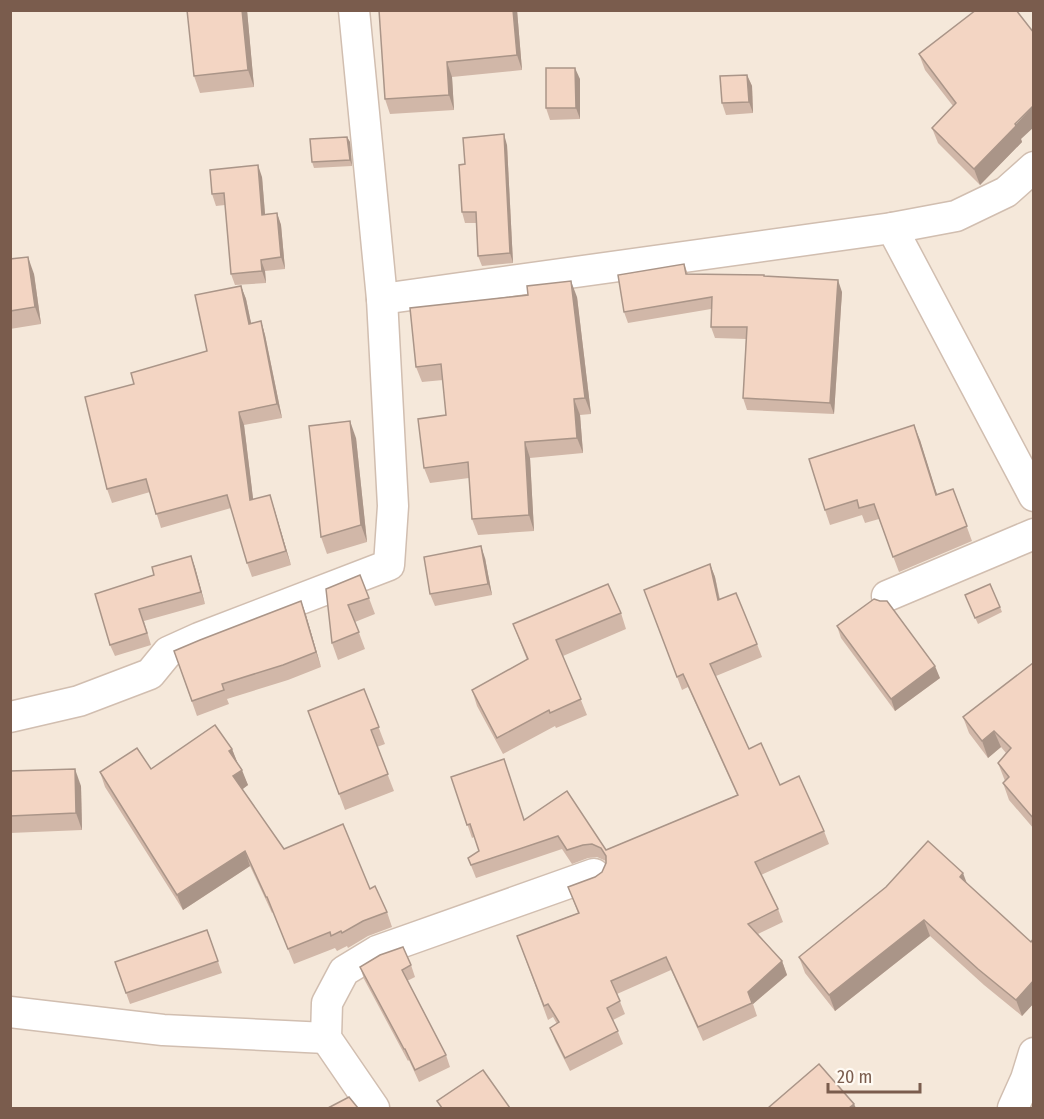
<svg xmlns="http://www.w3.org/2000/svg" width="1044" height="1119" viewBox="0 0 1044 1119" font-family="'Fira Sans Condensed',sans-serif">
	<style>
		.residential { fill: #f5e8da }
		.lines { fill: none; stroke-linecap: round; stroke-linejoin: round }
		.minor-casing { stroke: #d1beb0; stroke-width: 33 }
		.minor { stroke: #fff; stroke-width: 30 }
		.wall { fill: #d1b7a8 }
		.shaded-wall { fill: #aa9588 }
		.building { fill: #f3d5c3; stroke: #aa9588; stroke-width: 1.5 }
	</style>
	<rect width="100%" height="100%" fill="#fdf6ec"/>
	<rect class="residential" x="11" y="11" width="1022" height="1097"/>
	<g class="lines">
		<defs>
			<g id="minor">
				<path d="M892,228L1034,496"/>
				<path d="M382,299L892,228L956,216L1006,192L1034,167"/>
				<path d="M887,596L1034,534"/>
				<path d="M10,717L79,701L150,674L168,652L199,638L389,565L393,506L382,299L354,10"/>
				<path d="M10,1012L163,1030L326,1038"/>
				<path d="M374,1108L326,1038L327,1003L344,971L377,951L594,874"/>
				<path d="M1013,1108L1026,1079L1034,1053"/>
			</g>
		</defs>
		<use href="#minor" class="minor-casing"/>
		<use href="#minor" class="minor"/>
	</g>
	<g class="wall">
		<path d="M247,10L254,87L200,93L194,76Z"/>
		<path d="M517,10L522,70L452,77L454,110L390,114L385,99Z"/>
		<path d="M919,54L1021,139L1022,142L980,185L938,143L932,128L953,106L925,70Z"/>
		<path d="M747,75L752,86L753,113L726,115L722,103Z"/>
		<path d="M580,79V119L550,120L546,108Z"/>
		<path d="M347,137L350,142L352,166L314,168L312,162Z"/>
		<path d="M507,145L513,263L482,266L478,256L476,223H465L462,212L465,164Z"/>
		<path d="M262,177L265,214L277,213L281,225L285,269L265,271L266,283L235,285L231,274L225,205L216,206L212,194Z"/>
		<path d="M10,259L34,274L41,324L10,329Z"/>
		<path d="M684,264L688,274L765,276L842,292L834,414L747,410L743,398L746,339L715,338L711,327V309L628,323L624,312Z"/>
		<path d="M241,286L246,299L251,323L261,321L265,335L282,418L244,425L253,499L274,508L291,565L252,577L247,563L231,508L161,528L150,492L112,503L107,489L134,384L207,351Z"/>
		<path d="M577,297L591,414L580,415L583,453L530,458L534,531L478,535L472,519L469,478L430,483L424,468L446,415L443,380L422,382L416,367Z"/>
		<path d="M356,438L367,542L327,554L321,537Z"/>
		<path d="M920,440L937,495L953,489L972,541L899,572L879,519L865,523L862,515L830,525L825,510Z"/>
		<path d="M191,556L205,604L144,621L151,645L115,656L110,645L154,575Z"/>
		<path d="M485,558L492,595L435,606L430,594Z"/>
		<path d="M710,564L715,577L720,599L757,644L762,657L716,676L749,749L780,785L824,831L829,844L761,875L778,909L783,922L758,934L782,961L787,975L753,1004L757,1016L703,1041L671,970L617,994L625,1014L613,1020L623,1044L570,1071L555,1041L550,1028L557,1024L553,1017L548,1020L517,936L578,913L568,887L595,877L602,872L606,863V861L597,857L588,858L572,864L562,849L476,878L468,858L479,851L474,837L472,838L451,777L525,820L567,791L606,850L737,795L688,687L682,690L644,590Z"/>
		<path d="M326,589L369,598L375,614L355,622L365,649L338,660L332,643Z"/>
		<path d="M965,595L1000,607L1002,612L978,624Z"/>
		<path d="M301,601L306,615L321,667L288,680L227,699L229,704L197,716L174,651Z"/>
		<path d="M621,613L626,629L563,656L587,715L556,728L555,726L503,754L477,706L472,690L527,660L513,624Z"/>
		<path d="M837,626L940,678L895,711L841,638Z"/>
		<path d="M1034,663V829L1009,800L1003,783L1005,781L998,763L1006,753L1001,747L988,758L969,733L963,717Z"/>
		<path d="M364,689L385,744L377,747L394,791L345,810L308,711Z"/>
		<path d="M232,749L237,762L248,785L242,789L284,849L370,889L387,912L392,927L368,936L348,948L347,946L337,951L335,948L294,964L273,912L272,913L250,866L183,910L105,787L100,772L151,769Z"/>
		<path d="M10,771L81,786L82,830L10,833Z"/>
		<path d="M967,884L1031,942L1034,938V1003L1022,1016L984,985L930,936L835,1011L805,973L799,957Z"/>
		<path d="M207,930L222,973L130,1004L115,962Z"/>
		<path d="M411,965L415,977L407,981L446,1055L450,1067L419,1082L409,1060L408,1061L364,979L360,967Z"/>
	</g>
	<g class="shaded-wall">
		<path d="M242,10H247L254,87L248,70Z"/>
		<path d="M513,10H517L522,70L517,55Z"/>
		<path d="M447,62L452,77L454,110L449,95Z"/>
		<path d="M575,68L580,79V119L576,108Z"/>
		<path d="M747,75L752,86L753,113L749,102Z"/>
		<path d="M1034,105V127L1021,139L1022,142L980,185L974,169Z"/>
		<path d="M504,134L507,145L513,263L510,253Z"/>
		<path d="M347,137L350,142L352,166L350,160Z"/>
		<path d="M258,165L262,177L266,226L262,215Z"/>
		<path d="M277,213L281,225L285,269L281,257Z"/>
		<path d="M28,257L34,274L41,324L35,307Z"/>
		<path d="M261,260L265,271L266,283L262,271Z"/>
		<path d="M838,280L842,292L834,414L830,403Z"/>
		<path d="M571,281L577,297L591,414L585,398Z"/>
		<path d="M241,286L246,299L254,337L249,324Z"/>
		<path d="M261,321L265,335L282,418L277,404Z"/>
		<path d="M574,399L580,415L583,453L577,438Z"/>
		<path d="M239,412L244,425L255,514L250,500Z"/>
		<path d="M350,421L356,438L367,542L361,525Z"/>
		<path d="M914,425L920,440L942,510L936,495Z"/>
		<path d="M525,442L530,458L534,531L529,515Z"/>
		<path d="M270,495L274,508L291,565L286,551Z"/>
		<path d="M481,546L485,558L492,595L488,584Z"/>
		<path d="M191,556L195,567L205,604L201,592Z"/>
		<path d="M710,564L715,577L722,613L718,600Z"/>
		<path d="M301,601L306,615L321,667L316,652Z"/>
		<path d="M935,666L940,678L895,711L891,699Z"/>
		<path d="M994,731L1001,747L988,758L982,741Z"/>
		<path d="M232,749L238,764L229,751Z"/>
		<path d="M75,769L81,786L82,830L76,813Z"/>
		<path d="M242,770L248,785L239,792L233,776Z"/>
		<path d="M245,851L250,866L183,910L177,895Z"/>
		<path d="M963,873L969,889L960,877Z"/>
		<path d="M924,920L930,936L835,1011L829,995Z"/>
		<path d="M782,961L787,975L753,1004L748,992Z"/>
		<path d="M1034,980V1003L1022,1016L1016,1000Z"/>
		<path d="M854,1104L856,1108H849Z"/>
	</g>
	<g class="building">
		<path d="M187,10H242L248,70L194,76Z"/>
		<path d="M379,10H513L517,55L447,62L449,95L385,99Z"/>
		<path d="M976,10H1016L1034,33V105L1015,124L1016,126L974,169L932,128L956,103L919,54Z"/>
		<path d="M546,68H575L576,108H546Z"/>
		<path d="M747,75L749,102L722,103L720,76Z"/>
		<path d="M504,134L510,253L478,256L476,212H462L459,165L465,164L463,138Z"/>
		<path d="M347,137L350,160L312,162L310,139Z"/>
		<path d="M258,165L262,215L277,213L281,257L261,260L262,271L231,274L224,193L212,194L210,170Z"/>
		<path d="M28,257L35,307L10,311V259Z"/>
		<path d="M684,264L686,274L764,275V276L838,280L830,403L743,398L747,327H711L712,297L624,312L618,275Z"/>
		<path d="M571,281L585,398L574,399L577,438L525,442L529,515L472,519L468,462L424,468L418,419L446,415L441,364L416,367L410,308L528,295L527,286Z"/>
		<path d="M241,286L249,324L261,321L277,404L239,412L250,500L270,495L286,551L247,563L227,495L156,514L146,479L107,489L85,397L134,384L131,373L207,351L195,295Z"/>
		<path d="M350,421L361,525L321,537L309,426Z"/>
		<path d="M914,425L936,495L953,489L967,526L893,557L874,504L859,508L857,500L825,510L809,459Z"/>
		<path d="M481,546L488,584L430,594L424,557Z"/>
		<path d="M191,556L201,592L139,609L147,633L110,645L95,594L154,575L152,567Z"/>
		<path d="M710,564L718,600L736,593L757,644L710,664L749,749L761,743L780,785L799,776L824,831L755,862L778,909L748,924L782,961L748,992L752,1003L698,1027L666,957L611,981L620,1001L607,1008L618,1031L565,1058L550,1028L559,1022L548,1004L544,1006L517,936L579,913L568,887L595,877L602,872L606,863V856L601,848L592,844L583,845L567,850L558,836L471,865L468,858L479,851L470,824L467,825L451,777L504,759L524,820L567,791L606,850L738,795L683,674L677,677L644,590Z"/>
		<path d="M360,575L369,598L348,605L359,632L332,643L326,589Z"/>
		<path d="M608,584L621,613L556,640L581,699L550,713L549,710L497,738L472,690L528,659L513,624Z"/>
		<path d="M990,584L1000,607L975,618L965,595Z"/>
		<path d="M874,599L880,601H887L935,666L891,699L837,626Z"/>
		<path d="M301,601L316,652L283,665L222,684L224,690L192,701L174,651L200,640Z"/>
		<path d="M1033,663H1034V819L1003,783L1009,777L998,763L1011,748L994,731L982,741L963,717Z"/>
		<path d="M364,689L379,727L371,730L388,774L339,794L308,711Z"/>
		<path d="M215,725L232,749L229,751L242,770L233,776L284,849L343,824L370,889L375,886L387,912L363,921L342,933L341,931L331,936L330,932L288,949L267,897H266L245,851L177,895L100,772L137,748L151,769Z"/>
		<path d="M75,769L76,813L10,816V771Z"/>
		<path d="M928,841L963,873L960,877L1031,942L1034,938V980L1016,1000L978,969L924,920L829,995L799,957L886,887Z"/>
		<path d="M207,930L218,961L126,993L115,962Z"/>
		<path d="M403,947L411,965L402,970L446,1055L415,1070L405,1049H404L360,967L380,955Z"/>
		<path d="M819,1064L854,1104L849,1108H768Z"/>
		<path d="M483,1070L510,1108H442L437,1101Z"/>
		<path d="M349,1097L358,1108H328Z"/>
	</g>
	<rect width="1044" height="1119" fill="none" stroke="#7a5c4d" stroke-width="24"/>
	<path d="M828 1083v9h92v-9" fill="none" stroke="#7a5c4d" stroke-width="3"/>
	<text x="837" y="1083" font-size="18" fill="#7a5c4d" stroke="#fffaf3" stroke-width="4.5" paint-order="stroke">20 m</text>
</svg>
